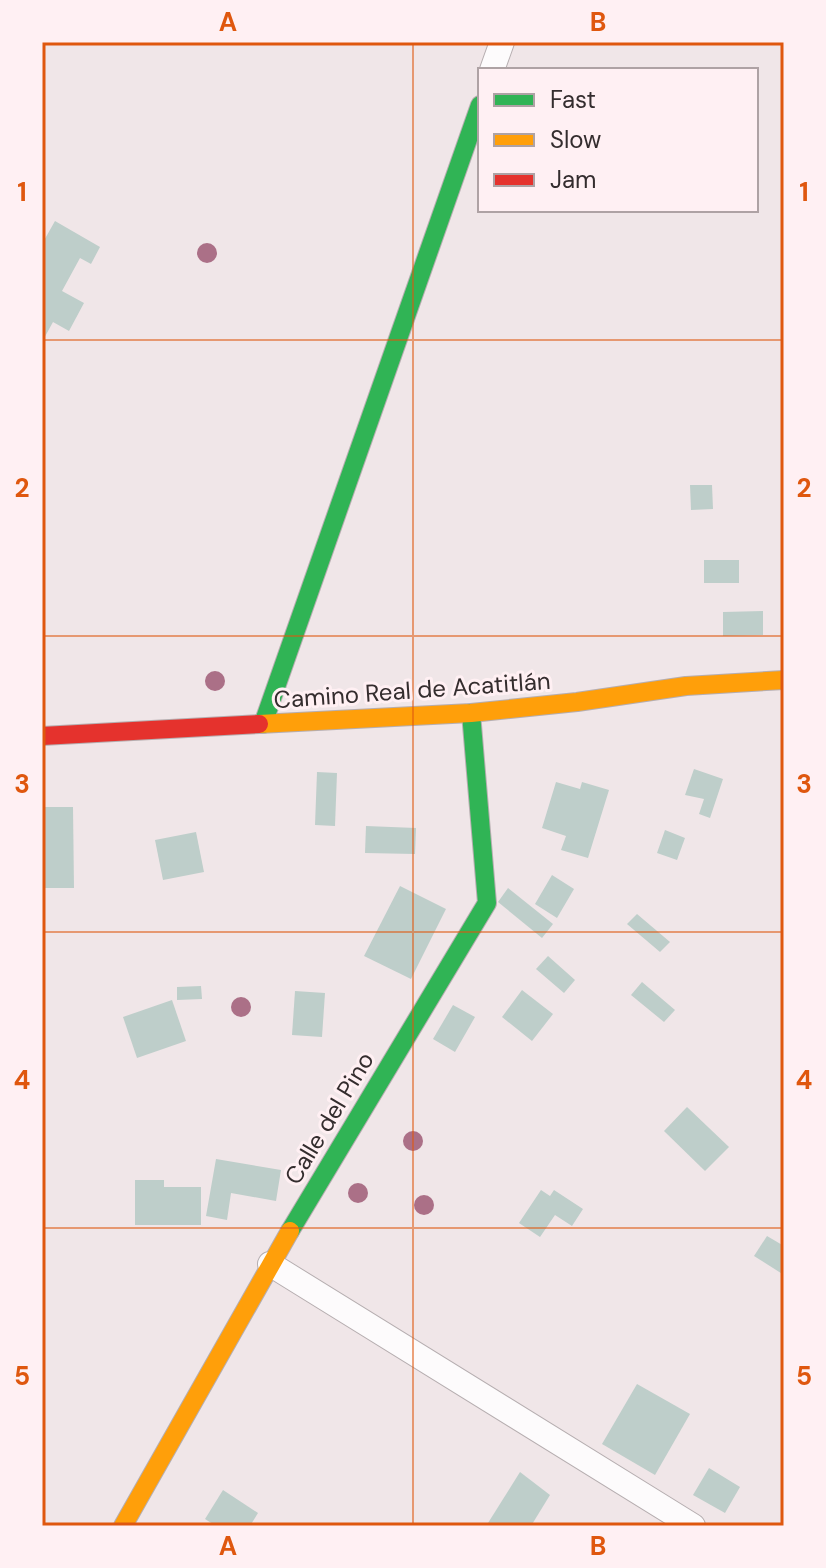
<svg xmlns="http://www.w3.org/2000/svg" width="826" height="1568" viewBox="0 0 826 1568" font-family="'DM Sans',sans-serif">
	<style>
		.building { fill: #bececa }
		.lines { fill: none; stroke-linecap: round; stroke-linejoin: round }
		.street-casing { stroke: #b6aeb0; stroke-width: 26 }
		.fast-casing { stroke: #b6aeb0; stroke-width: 20 }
		.slow-casing { stroke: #b6aeb0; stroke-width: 20 }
		.jam-casing { stroke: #b6aeb0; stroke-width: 20 }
		.street { stroke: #fdfbfc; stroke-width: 24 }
		.fast { stroke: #30b455; stroke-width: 18 }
		.slow { stroke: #ff9f0a; stroke-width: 18 }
		.jam { stroke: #e5322d; stroke-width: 18 }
		.tree { fill: #ab7087 }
		.grid { fill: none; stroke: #df570e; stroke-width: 2; stroke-opacity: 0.55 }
		.labels { text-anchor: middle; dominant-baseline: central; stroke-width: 6; stroke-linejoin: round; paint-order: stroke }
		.street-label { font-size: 24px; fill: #342d2e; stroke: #fff0f3 }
		.neatline { fill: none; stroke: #df570e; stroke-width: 3 }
		.grid-label { font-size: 26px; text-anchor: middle; font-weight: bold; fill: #df570e }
	</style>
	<rect width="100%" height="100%" fill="#f0e6e8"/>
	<g class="building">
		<path d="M55,221L100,247L91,264L80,258L62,291L84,303L69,331L53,322L42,342V244Z"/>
		<path d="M690,485H712L713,509L691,510Z"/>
		<rect x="704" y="560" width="35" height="23"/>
		<path d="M763,611V635L723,636V612Z"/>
		<path d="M694,769L723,779L710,818L699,814L704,799L685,795Z"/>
		<path d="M317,772L337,773L335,826L315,825Z"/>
		<path d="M556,782L580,789L582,782L609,790L588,858L561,850L566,836L542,828Z"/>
		<path d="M42,807H73L74,888H42Z"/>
		<path d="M366,826L416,828L415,854L365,853Z"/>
		<path d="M665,830L685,838L677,860L657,853Z"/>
		<path d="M196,832L204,872L163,880L155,840Z"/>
		<path d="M552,875L574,889L557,918L535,904Z"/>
		<path d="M400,886L446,909L411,979L364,956Z"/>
		<path d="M508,888L553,924L542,938L498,902Z"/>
		<path d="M637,914L670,942L660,952L627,924Z"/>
		<path d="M548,956L575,980L564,993L536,969Z"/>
		<path d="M642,982L675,1010L664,1022L631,995Z"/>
		<path d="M201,986L202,999L177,1000V987Z"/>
		<path d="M522,990L553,1014L532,1041L502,1017Z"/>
		<path d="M295,991L325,993L322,1037L292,1035Z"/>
		<path d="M172,1000L186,1041L137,1058L123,1017Z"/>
		<path d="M453,1005L475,1017L455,1052L433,1039Z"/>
		<path d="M687,1107L729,1147L705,1171L664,1131Z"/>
		<path d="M216,1159L281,1170L276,1201L231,1193L227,1220L206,1216Z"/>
		<path d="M135,1180H164V1187H201V1225H135Z"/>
		<path d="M541,1190L550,1196L554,1190L583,1209L572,1226L555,1215L540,1237L519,1223Z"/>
		<path d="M767,1236L784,1246V1275L754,1256Z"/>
		<path d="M637,1384L690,1414L655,1475L602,1444Z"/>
		<path d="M709,1468L740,1487L725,1513L693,1495Z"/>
		<path d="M520,1472L550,1495L531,1526H493L488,1523Z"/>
		<path d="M223,1490L258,1513L250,1526H216L205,1519Z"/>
	</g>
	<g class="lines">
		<defs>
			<g id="street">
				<path d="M492,70L502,42"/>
				<path d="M270,1264L693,1526"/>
			</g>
			<g id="fast">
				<path d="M263,724L480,105"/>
				<path d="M290,1231L487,903L471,713"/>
			</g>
			<g id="slow">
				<path d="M259,724L471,713L577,702L686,686L784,680"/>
				<path d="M123,1526L290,1231"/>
			</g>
			<path id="jam" d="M42,736L259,724"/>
		</defs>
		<use href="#street" class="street-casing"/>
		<use href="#fast" class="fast-casing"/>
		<use href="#slow" class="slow-casing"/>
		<use href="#jam" class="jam-casing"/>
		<use href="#street" class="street"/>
		<use href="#fast" class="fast"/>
		<use href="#slow" class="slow"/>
		<use href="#jam" class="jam"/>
	</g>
	<g class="tree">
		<circle cx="207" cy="253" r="10"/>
		<circle cx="215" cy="681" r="10"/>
		<circle cx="241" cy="1007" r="10"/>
		<circle cx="413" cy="1141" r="10"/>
		<circle cx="358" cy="1193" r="10"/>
		<circle cx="424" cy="1205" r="10"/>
	</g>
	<path class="grid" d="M413,42V1526M42,340H784M42,636H784M42,932H784M42,1228H784"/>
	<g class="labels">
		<g class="street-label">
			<text transform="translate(412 690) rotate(-4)">Camino Real de Acatitlán</text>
			<text transform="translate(329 1118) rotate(-59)">Calle del Pino</text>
		</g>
	</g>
	<rect width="826" height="1568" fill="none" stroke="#fff0f3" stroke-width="88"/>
	<rect x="478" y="68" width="280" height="144" fill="#fff0f3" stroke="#aea2a4" stroke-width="2"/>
	<rect x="494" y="94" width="40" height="12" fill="#30b455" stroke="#aea2a4" stroke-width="2"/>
	<text x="550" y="108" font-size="24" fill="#342d2e">Fast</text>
	<rect x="494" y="134" width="40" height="12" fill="#ff9f0a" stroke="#aea2a4" stroke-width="2"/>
	<text x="550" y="148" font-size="24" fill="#342d2e">Slow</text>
	<rect x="494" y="174" width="40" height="12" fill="#e5322d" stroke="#aea2a4" stroke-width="2"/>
	<text x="550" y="188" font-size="24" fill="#342d2e">Jam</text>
	<rect x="44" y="44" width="738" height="1480" class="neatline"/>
	<g class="grid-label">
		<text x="228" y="31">A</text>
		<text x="598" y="31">B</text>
		<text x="22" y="201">1</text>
		<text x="804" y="201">1</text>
		<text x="22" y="497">2</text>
		<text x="804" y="497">2</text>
		<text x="22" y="793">3</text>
		<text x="804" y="793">3</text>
		<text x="22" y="1089">4</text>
		<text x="804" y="1089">4</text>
		<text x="22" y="1385">5</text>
		<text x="804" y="1385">5</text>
		<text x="228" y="1555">A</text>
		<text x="598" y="1555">B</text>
	</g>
</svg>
